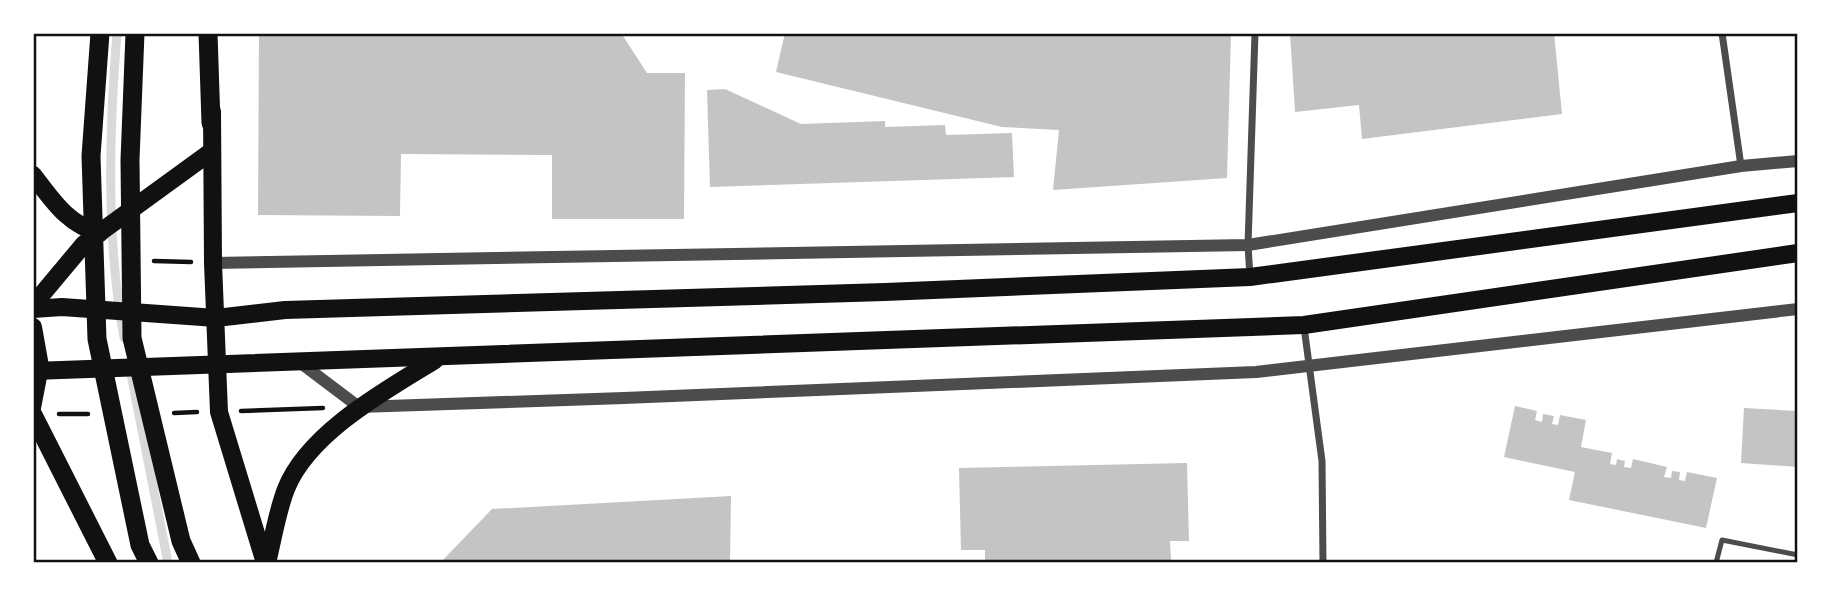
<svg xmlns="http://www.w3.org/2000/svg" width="1831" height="596" viewBox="0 0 1831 596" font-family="Quicksand,sans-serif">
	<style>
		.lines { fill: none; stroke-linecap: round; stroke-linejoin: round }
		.stream { stroke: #d9d9d9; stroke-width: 9 }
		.building { fill: #c4c4c4 }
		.path { stroke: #111; stroke-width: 4.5 }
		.service { stroke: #4c4c4c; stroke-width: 5 }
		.minor { stroke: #4c4c4c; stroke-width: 7 }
		.tertiary { stroke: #4c4c4c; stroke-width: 12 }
		.secondary { stroke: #111; stroke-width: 14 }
		.primary { stroke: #111; stroke-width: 18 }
		.trunk { stroke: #111; stroke-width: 19 }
		.neatline { fill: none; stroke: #111; stroke-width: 2.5 }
	</style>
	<rect width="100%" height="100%" fill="#fff"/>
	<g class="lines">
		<g class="stream">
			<path d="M117,33C109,133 106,239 124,338"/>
			<path d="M130,369L168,563"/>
		</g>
	</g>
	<g class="building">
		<path d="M259,33H621L647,73H685L684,219H552V155L401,154L400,216L258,215Z"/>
		<path d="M785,33H1231L1227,178L1053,190L1059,130L1002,127L776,72Z"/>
		<path d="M1290,33H1554L1562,114L1362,139L1359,105L1295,112Z"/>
		<path d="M725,89L801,124L885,121V127L945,125L946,135L1012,133L1014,177L710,187L707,90Z"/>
		<path d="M1515,406L1537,411L1535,420L1542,422L1543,414L1554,416L1552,424L1558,425L1560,415L1586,420L1581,447L1612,453L1610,464L1616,465L1617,459L1625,461L1624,467L1631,468L1633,459L1667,467L1664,477L1671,478L1672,471L1680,472L1679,480L1685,481L1687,472L1717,478L1706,528L1569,500L1575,472L1504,457Z"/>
		<path d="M1744,408L1798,411V467L1741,463Z"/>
		<path d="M1187,463L1189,541H1170L1171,560L985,563V550H961L959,468Z"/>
		<path d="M731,496L730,563H440L492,509Z"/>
	</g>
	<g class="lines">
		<g class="path">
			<path d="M154,261L191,262"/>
			<path d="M241,411L323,408"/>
			<path d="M174,413L197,412"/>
			<path d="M59,414H88"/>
		</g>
		<path class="service" d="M1716,563L1722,540L1798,555"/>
		<g class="minor">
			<path d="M1722,33L1741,166"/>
			<path d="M1250,277L1248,245L1255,33"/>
			<path d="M1304,327L1322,461L1323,563"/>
		</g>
		<g class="tertiary">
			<path d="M213,263L1248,245L1741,166L1798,161"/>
			<path d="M302,364L359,407L624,398L1256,372L1798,309"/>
		</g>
		<path class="secondary" d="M33,413L41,372"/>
		<g class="primary">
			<path d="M212,111L213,263L219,412L265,563"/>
			<path d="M33,175C53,201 68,225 100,233"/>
			<path d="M33,305L84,244L212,151"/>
			<path d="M33,309L62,307L216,318L285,310L885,292L1250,277L1798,203"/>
			<path d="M33,327L41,372"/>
			<path d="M33,371L1304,325L1798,253"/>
			<path d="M267,563C273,539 277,512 286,489C308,433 386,390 435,360"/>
		</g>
		<g class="trunk">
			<path d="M100,33L91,156L97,339L140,545L149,563"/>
			<path d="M135,33L130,160L132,338L181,541L191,563"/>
			<path d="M208,33L211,123"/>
			<path d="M33,415L108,563"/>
		</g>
	</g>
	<rect width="1831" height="596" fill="none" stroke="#ffffff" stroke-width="70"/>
	<rect x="35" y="35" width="1761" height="526" class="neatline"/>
</svg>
